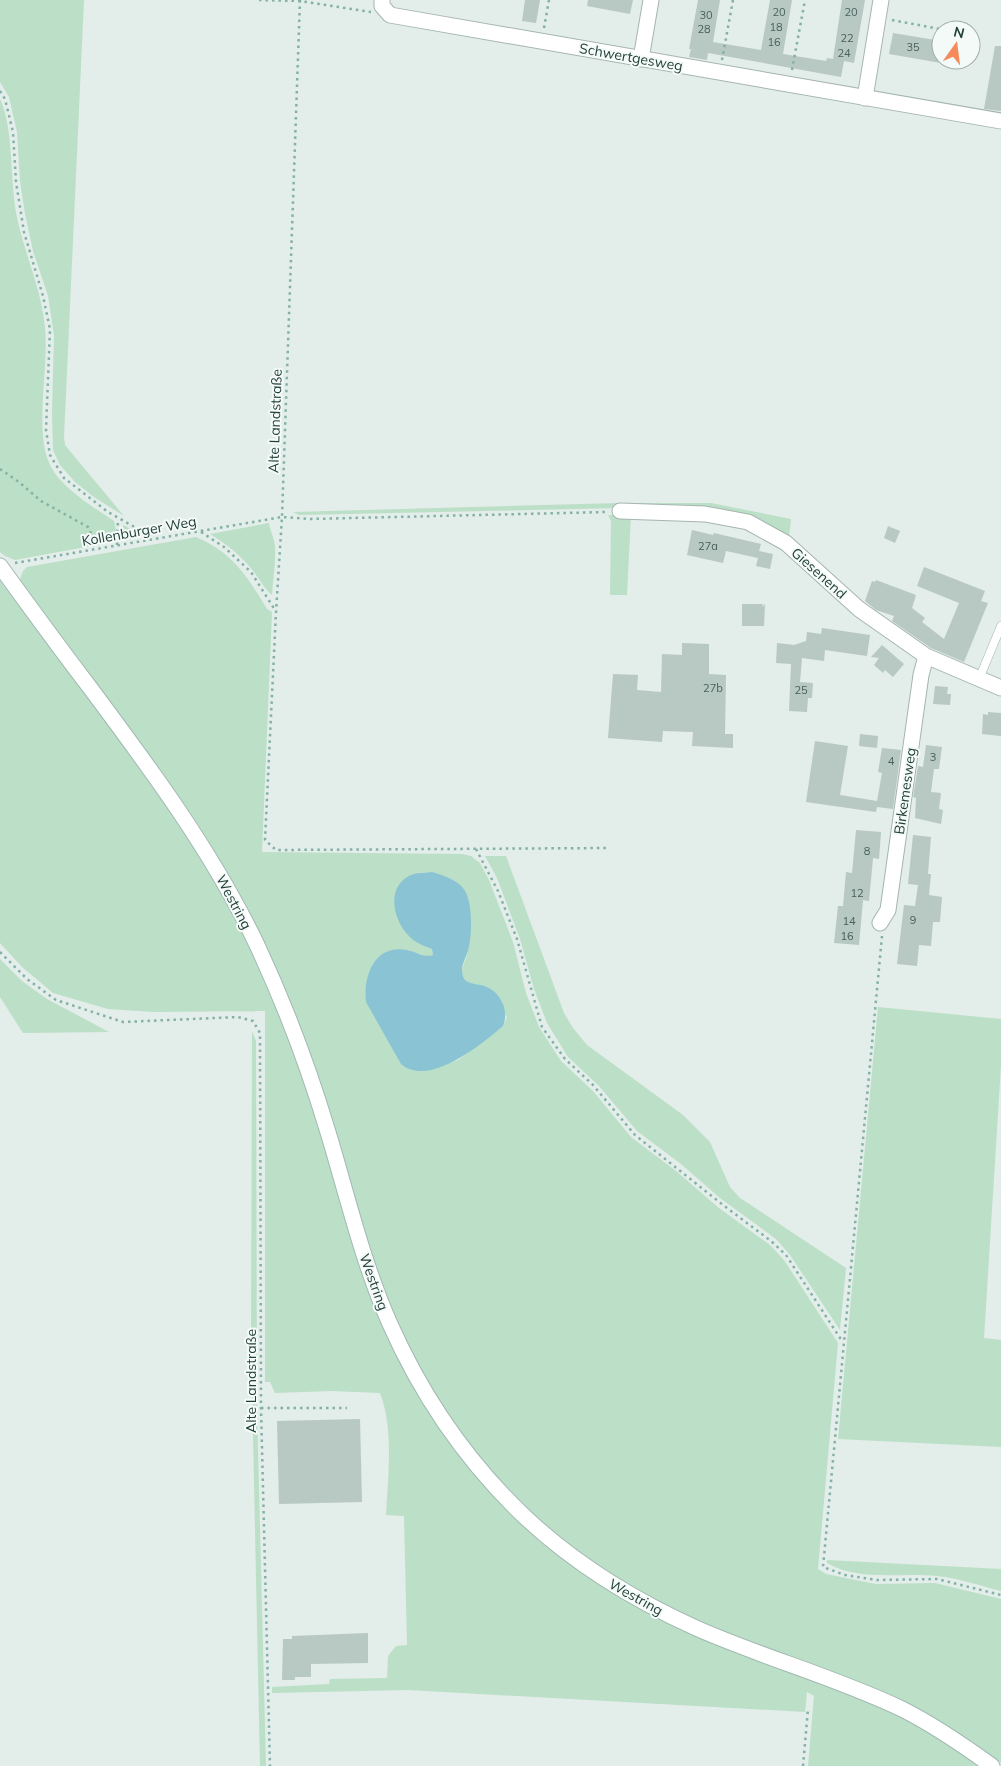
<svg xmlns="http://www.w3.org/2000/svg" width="1001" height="1766" viewBox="0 0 1001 1766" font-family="Mulish,sans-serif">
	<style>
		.green { fill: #bcdfc7; fill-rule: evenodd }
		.water { fill: #8ac3d3 }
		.building { fill: #b8c8c3 }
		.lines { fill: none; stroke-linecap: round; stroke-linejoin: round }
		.service-casing { stroke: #a5b5b1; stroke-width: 9 }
		.minor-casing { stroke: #a5b5b1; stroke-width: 17 }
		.secondary-casing { stroke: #a1b9b2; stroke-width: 17 }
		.path { stroke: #83b1a6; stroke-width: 2.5; stroke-dasharray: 2.5 4; stroke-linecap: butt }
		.service { stroke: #fff; stroke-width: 8 }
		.minor { stroke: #fff; stroke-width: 15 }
		.secondary { stroke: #fff; stroke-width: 15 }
		.labels { text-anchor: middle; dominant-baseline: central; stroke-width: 4; stroke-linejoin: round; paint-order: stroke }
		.number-label { font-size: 11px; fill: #48615c }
		.street-label { font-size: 14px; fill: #223f39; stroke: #f4faf7 }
	</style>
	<rect width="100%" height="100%" fill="#e3ede9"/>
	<g class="green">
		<path d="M0,0H84L64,437L65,445L69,450L124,516L94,497L75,482L60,465L53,450L52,413L54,335L48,296L33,251L25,214L20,181L17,132L9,97L0,82Z"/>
		<path d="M0,99C15,131 9,185 18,222C26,257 42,292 45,328C49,367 35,425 48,460C57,486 92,506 114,521L116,530L113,542L15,560L5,556L0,552Z"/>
		<path d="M619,503H711L791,519L789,538L751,517L619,508L299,515L293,512Z"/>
		<path d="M608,515H631L627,595H610L611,521Z"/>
		<path d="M269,523C270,531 274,537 275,546C276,562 273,579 272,595C263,588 258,576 250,567C239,554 225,543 210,534Z"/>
		<path d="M123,525L145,536L123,540Z"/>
		<path d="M196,537C233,553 247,576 267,609L272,612L262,852L462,854L471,856L480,863L489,880L513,942L526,993L539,1027L561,1061L593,1091L631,1137L676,1171L719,1208L770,1245L784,1260L838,1343L818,1569L826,1574L876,1584L935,1583L1001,1599V1763C972,1741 940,1719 906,1703C834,1668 756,1647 683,1613C625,1586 572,1550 524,1506C471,1457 422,1382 394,1315C362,1239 344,1157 319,1078C307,1043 293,1008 278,974C250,910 216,849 176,792C129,724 77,659 28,592L20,579L23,571L27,567ZM432,872C464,882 470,891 469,923C468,932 469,942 468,951C467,959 457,973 465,980C470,984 482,986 488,987L507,1017L503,1026L458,1060L439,1067L401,1064L390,1041L408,950L426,957L433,955L432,949L409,936L418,873Z"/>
		<path d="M0,581L116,735L172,812L205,863L249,943L287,1031L305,1080L399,1358L432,1417L472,1471L574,1566L610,1591L640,1608L863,1699L902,1717L943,1741L979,1766H808L814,1696L807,1692L805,1712L408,1690L272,1693V1687L329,1684L330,1679L387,1678L388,1656L396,1646L407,1645L404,1516L386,1515C388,1477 394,1429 380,1393L331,1391L275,1393L270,1382H265V1011L154,1012L108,1009L53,993L22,967L0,943Z"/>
		<path d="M485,856H506L564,1013L573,1028L587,1045L683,1115L710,1142L730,1187L740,1198L846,1268L840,1330L790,1255L776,1239L720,1198L681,1164L637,1131L599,1086L568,1057L547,1023L534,989L520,939L497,878Z"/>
		<path d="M0,959L22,981L47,999L109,1032L23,1033L0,997Z"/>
		<path d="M878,1007L1001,1019V1065L984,1338L1001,1340V1447L838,1439Z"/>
		<path d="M252,1031L256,1041L257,1409L266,1766H260L251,1340Z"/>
		<path d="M827,1560L1001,1569V1591C980,1586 959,1578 937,1576C901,1572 860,1582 827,1563Z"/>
	</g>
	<path class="water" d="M432,872C443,875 460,881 465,891C473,905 472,936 468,951C466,957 462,964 462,970C462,973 463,978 465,980C471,985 481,984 487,987C502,994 509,1012 503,1026C482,1044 429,1088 401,1064L366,1002C363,975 375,944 407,950C417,952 423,958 433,955L432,949C424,946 414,942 409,936C393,920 386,888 409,876C416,872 425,873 432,872Z"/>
	<g class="building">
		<path d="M525,0H540L536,23L522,21Z"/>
		<path d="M588,0H633L630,14L587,6Z"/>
		<path d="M698,0H720L713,42L761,50L770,0H792L783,54L826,61L827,58L833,59L842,0H865L854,63L844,61L841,77L708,53L707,60L689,57L691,49H689Z"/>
		<path d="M893,33L941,41V63L889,54Z"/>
		<path d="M995,46H1001V111L984,109Z"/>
		<path d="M888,526L900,531L895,543L884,538Z"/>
		<path d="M692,530L713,535L714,533L761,544L759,551L773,554L770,569L756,566L758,558L726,551L723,563L687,555Z"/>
		<path d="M924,567L985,591L981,601L988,603L964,662L931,648L892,621L894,616L876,610L865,601L872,581L875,582L876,580L916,595L912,608L925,618L922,622L944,639L959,603L917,586Z"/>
		<path d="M742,604H763L762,607L765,604L764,626H742Z"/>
		<path d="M822,628L870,635L867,656L825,650L824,661L802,658L800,682L813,683L812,698H808L807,712L789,711L791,664L776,663L777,643L794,645L806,641L807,632L821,634Z"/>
		<path d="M682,643L709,644V674L726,675L725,734H733V748L692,746L693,732L663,731L662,742L608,738L613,674L638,675L637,690L661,692L662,654L682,655Z"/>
		<path d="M882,645L904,664L893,677L885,670L883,673L874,665L879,658L871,657Z"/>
		<path d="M935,686L948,687L947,694H951L950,705L933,704Z"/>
		<path d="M988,712L1001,713V736L982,734L983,714L988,715Z"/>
		<path d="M860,734L878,736L877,748L859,746Z"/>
		<path d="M815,741L848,746L840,795L877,801L882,773L878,772L882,748L901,750L893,809L877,807L876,812L806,802Z"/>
		<path d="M926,745L942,747L939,769H934L931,792L941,793L939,809L943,810L941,824L915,818L916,798L913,797L918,766L923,767Z"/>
		<path d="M856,830L881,832L879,859L873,858L869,901L863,900L859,945L834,943L838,906H843L846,872L852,873Z"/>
		<path d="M913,835L931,837L928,874H931L929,895L942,897L940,922H933L931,946L919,945L917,966L897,964L904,905L915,906L918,885L908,884Z"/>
		<path d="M360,1419L362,1502L279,1504L277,1421Z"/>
		<path d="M368,1633V1663L311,1664V1677H295V1680H282L283,1639H292V1636Z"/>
	</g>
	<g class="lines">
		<defs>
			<path id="service" d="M979,679L1001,626"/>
			<g id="minor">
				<path d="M382,0V6L390,15L1001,121"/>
				<path d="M641,59L651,0"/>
				<path d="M865,98L881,0"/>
				<path d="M620,511L705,514L748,522L786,543L859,609L926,656L1001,688"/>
				<path d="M880,923L888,910L921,675L926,656"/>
			</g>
			<path id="secondary" d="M0,566C29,606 58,646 88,685C150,768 212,851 257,945C285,1005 308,1066 327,1129C347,1194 362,1261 390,1324C422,1396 467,1462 525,1517C575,1564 634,1600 696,1628C764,1658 835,1677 902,1709C934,1725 963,1745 992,1766"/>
		</defs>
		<use href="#service" class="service-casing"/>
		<use href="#minor" class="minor-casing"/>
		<use href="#secondary" class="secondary-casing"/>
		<g class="path">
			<path d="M259,0L300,1L371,12"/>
			<path d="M300,0L282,517L276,612L265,840L276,850L608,848"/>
			<path d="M892,20L945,30"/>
			<path d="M544,28L549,0"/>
			<path d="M722,60L733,0"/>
			<path d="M792,70L805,0"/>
			<path d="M0,91L5,99L13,132L16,182L24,232L43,296L50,329L46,430L50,455L64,478L108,512L154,538"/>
			<path d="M0,469L19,482L41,501L88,527L93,538L94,549"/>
			<path d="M201,532L224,547L251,572L275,610"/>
			<path d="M117,545L118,519"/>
			<path d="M15,563L282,517L310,519L606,512"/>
			<path d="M476,849L498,891L517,939L542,1027L565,1059L593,1085L635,1135L723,1205L771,1241L786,1255L842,1341"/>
			<path d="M882,936L823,1567L845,1575L877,1580L937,1579L1001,1595"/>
			<path d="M0,952L27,979L56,1000L123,1022L238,1017L253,1021L260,1033L261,1408L270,1766"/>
			<path d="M261,1408H347"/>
			<path d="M803,1766L808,1709"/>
		</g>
		<use href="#service" class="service"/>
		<use href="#minor" class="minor"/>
		<use href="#secondary" class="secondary"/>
	</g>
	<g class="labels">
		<g class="number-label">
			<text x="779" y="12">20</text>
			<text x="851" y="12">20</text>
			<text x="706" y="15">30</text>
			<text x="776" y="27">18</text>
			<text x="704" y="29">28</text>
			<text x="847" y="38">22</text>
			<text x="774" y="42">16</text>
			<text x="913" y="47">35</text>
			<text x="844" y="53">24</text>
			<text x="708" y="546">27a</text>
			<text x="713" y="688">27b</text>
			<text x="801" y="690">25</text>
			<text x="933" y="757">3</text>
			<text x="891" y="761">4</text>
			<text x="867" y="851">8</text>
			<text x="857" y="893">12</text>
			<text x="913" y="920">9</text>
			<text x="849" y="921">14</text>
			<text x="847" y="936">16</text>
		</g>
		<g class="street-label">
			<text transform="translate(631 57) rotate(10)">Schwertgesweg</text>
			<text transform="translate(275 421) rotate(-88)">Alte Landstraße</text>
			<text transform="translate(139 531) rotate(-10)">Kollenburger Weg</text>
			<text transform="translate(819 573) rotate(42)">Giesenend</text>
			<text transform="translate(905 791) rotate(-82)">Birkemesweg</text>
			<text transform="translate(234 902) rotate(62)">Westring</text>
			<text transform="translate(374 1282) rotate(70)">Westring</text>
			<text transform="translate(251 1381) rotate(-90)">Alte Landstraße</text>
			<text transform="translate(636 1597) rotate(29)">Westring</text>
		</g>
	</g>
	<g transform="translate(956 45) rotate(14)"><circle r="24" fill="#f4faf7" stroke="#a0afab"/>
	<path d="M0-4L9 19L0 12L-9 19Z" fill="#f58a5a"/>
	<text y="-8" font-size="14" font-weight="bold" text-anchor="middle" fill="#223f39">N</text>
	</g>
</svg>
